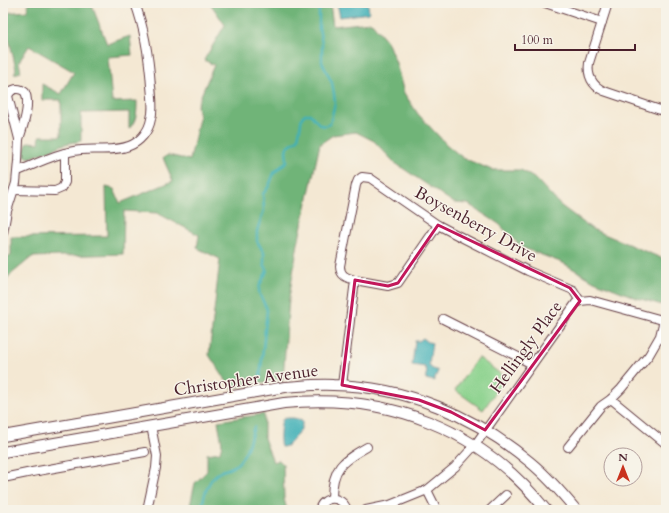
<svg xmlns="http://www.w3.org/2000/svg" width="669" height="513" viewBox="0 0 669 513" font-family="Cardo,serif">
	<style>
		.green { fill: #8bd28d; stroke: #6a785c }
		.forest { fill: #70b478; stroke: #5d6a52 }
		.water { fill: #3fb0b7; stroke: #446871 }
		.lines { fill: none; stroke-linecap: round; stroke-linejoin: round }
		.stream { stroke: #3fb0b7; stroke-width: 2.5 }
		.minor-casing { stroke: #643d44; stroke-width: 10 }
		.tertiary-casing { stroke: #643d44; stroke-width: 12 }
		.minor { stroke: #fff; stroke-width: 8 }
		.tertiary { stroke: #fff; stroke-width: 10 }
		.marked { fill: none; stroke: #c2185b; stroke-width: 3; stroke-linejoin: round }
		.labels { text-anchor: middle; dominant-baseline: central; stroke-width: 3; stroke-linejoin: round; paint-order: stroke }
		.street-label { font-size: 17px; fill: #4a1f2b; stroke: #f7f3e8 }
	</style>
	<rect width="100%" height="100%" fill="#f7f3e8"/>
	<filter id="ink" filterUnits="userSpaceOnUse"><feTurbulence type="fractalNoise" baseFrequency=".025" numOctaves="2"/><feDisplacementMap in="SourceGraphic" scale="8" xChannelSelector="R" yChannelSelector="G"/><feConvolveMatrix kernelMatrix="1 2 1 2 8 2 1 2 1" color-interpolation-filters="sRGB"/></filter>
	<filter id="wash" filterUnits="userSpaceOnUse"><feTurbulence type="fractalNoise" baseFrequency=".012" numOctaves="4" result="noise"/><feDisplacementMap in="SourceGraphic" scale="16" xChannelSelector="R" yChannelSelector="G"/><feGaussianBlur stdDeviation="0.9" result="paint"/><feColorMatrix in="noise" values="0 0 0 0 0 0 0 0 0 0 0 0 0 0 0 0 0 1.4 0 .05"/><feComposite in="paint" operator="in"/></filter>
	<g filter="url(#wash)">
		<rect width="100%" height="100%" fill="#f4e8d3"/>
		<path class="green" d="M478,357L506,378L483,410L455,390Z"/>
		<g class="forest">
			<path d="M28,3H91L107,44L130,36L132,55L108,57L112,102L137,101C137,112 137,120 129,129V112L81,113V141L65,144L30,158L25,156L24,151L28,142L39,143L40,136H61V100H42V84L61,94L74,72L29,46L19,62L21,72L14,74L16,69L9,39L3,40V13L28,11Z"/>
			<path d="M210,3H330L333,26L371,22L387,41L396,63L404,93L418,114L447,145L463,158L492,170H521L537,180L560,205L592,229L666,260V306L637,298L594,281L563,263L521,247L499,224L468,204L454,203L395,163L374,141L356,132L333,135L320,144L298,243L289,298L283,379L231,388L209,355L220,259L197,248L199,235L157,213L124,211L123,254L32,257L9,276L3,284V257L11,256V237L107,236L106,187L114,189L120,203L173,181L163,158L168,155L190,160L199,118L197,105L214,65L204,60L225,25Z"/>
			<path d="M264,414V438L273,462L279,460L283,464L284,499L287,510H189L195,483L207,471V454L220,452L222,444L218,421Z"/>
		</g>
		<g class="water">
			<path d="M337,3H368L369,13L340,17Z"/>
			<path d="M423,338L428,342L432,343L429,364L431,368L438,371L434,381L425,379L427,371L425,367L412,365L415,341H419Z"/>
			<path d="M285,418H294L302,421C303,428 299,433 294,438C289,443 289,447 281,447C279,442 280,425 282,420Z"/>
		</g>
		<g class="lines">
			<g class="stream">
				<path d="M260,378L267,310C265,304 262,300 260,295C256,286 265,278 267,270L264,264V253L257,241V231L264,210L263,194L269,186L274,173L287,161L286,151L287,147L298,139L302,117L305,114H310L320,125L326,126L330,124L335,103L334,94L332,83L322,62V43L319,28V11L317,3"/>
				<path d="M202,510C203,497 208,478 220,472C226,469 232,469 237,464C246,456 250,439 254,427"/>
			</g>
		</g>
	</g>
	<g filter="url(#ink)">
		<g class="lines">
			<defs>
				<g id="minor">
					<path d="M545,3L602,22"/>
					<path d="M608,3L589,63C587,75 592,86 604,91L666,112"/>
					<path d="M18,171C38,163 59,152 81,150C96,148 114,152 129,146C140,142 149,131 151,119C154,109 152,97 151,86C149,57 145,30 135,3"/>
					<path d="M14,190L55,191L62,188L65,182V153"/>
					<path d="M3,233L7,211L16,183L18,161L19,139L8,96C11,88 19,87 25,92C31,104 23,127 19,139"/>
					<path d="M355,280L388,286L398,283L438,225"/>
					<path d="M443,319L532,364"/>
					<path d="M342,385L355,280C347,278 340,276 340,266L356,185L358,180L362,177L370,178L438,225L457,235L528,271L573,290L580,301"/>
					<path d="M611,399L666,444"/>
					<path d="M568,447L601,406L611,399L621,389L649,355L660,336L664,320"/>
					<path d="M3,478L32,472L145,452"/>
					<path d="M427,490L437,510"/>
					<path d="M332,498C332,468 342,461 367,447"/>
					<path d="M147,510L156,468L157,456L151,426"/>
					<path d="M319,510C323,495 342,495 347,510"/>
					<path d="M366,510L390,505L427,490L455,467L475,445L576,303L580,301L590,300L666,321"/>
					<path d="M490,510L506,495"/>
				</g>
				<g id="tertiary">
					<path d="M3,436L285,387C301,386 317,384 333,385C405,386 475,416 530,462C547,476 562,493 576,510"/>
					<path d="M3,452L284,403C388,393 480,428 546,510"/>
				</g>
			</defs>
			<use href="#minor" class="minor-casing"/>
			<use href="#tertiary" class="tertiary-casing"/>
			<use href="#minor" class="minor"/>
			<use href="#tertiary" class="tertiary"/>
		</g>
	</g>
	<path class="marked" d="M438,225L570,288L580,301L485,430L451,412L419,400L342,385L355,280L388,286L398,283Z"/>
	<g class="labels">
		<g class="street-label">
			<text transform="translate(476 224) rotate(29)">Boysenberry Drive</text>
			<text transform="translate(526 347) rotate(-54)">Hellingly Place</text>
			<text transform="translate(246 380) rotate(-8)">Christopher Avenue</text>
		</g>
	</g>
	<rect width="669" height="513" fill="none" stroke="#f7f3e8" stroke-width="16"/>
	<g transform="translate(623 467)"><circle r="19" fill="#f7f3e8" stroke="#b29e9c"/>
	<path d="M0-3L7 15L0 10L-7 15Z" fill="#c8321e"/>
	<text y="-6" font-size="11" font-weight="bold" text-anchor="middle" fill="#4a1f2b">N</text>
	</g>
	<path d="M515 44v6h120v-6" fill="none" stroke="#4a1f2b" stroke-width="2"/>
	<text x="521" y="44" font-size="12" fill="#4a1f2b" stroke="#f7f3e8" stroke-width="3" paint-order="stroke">100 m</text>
</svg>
